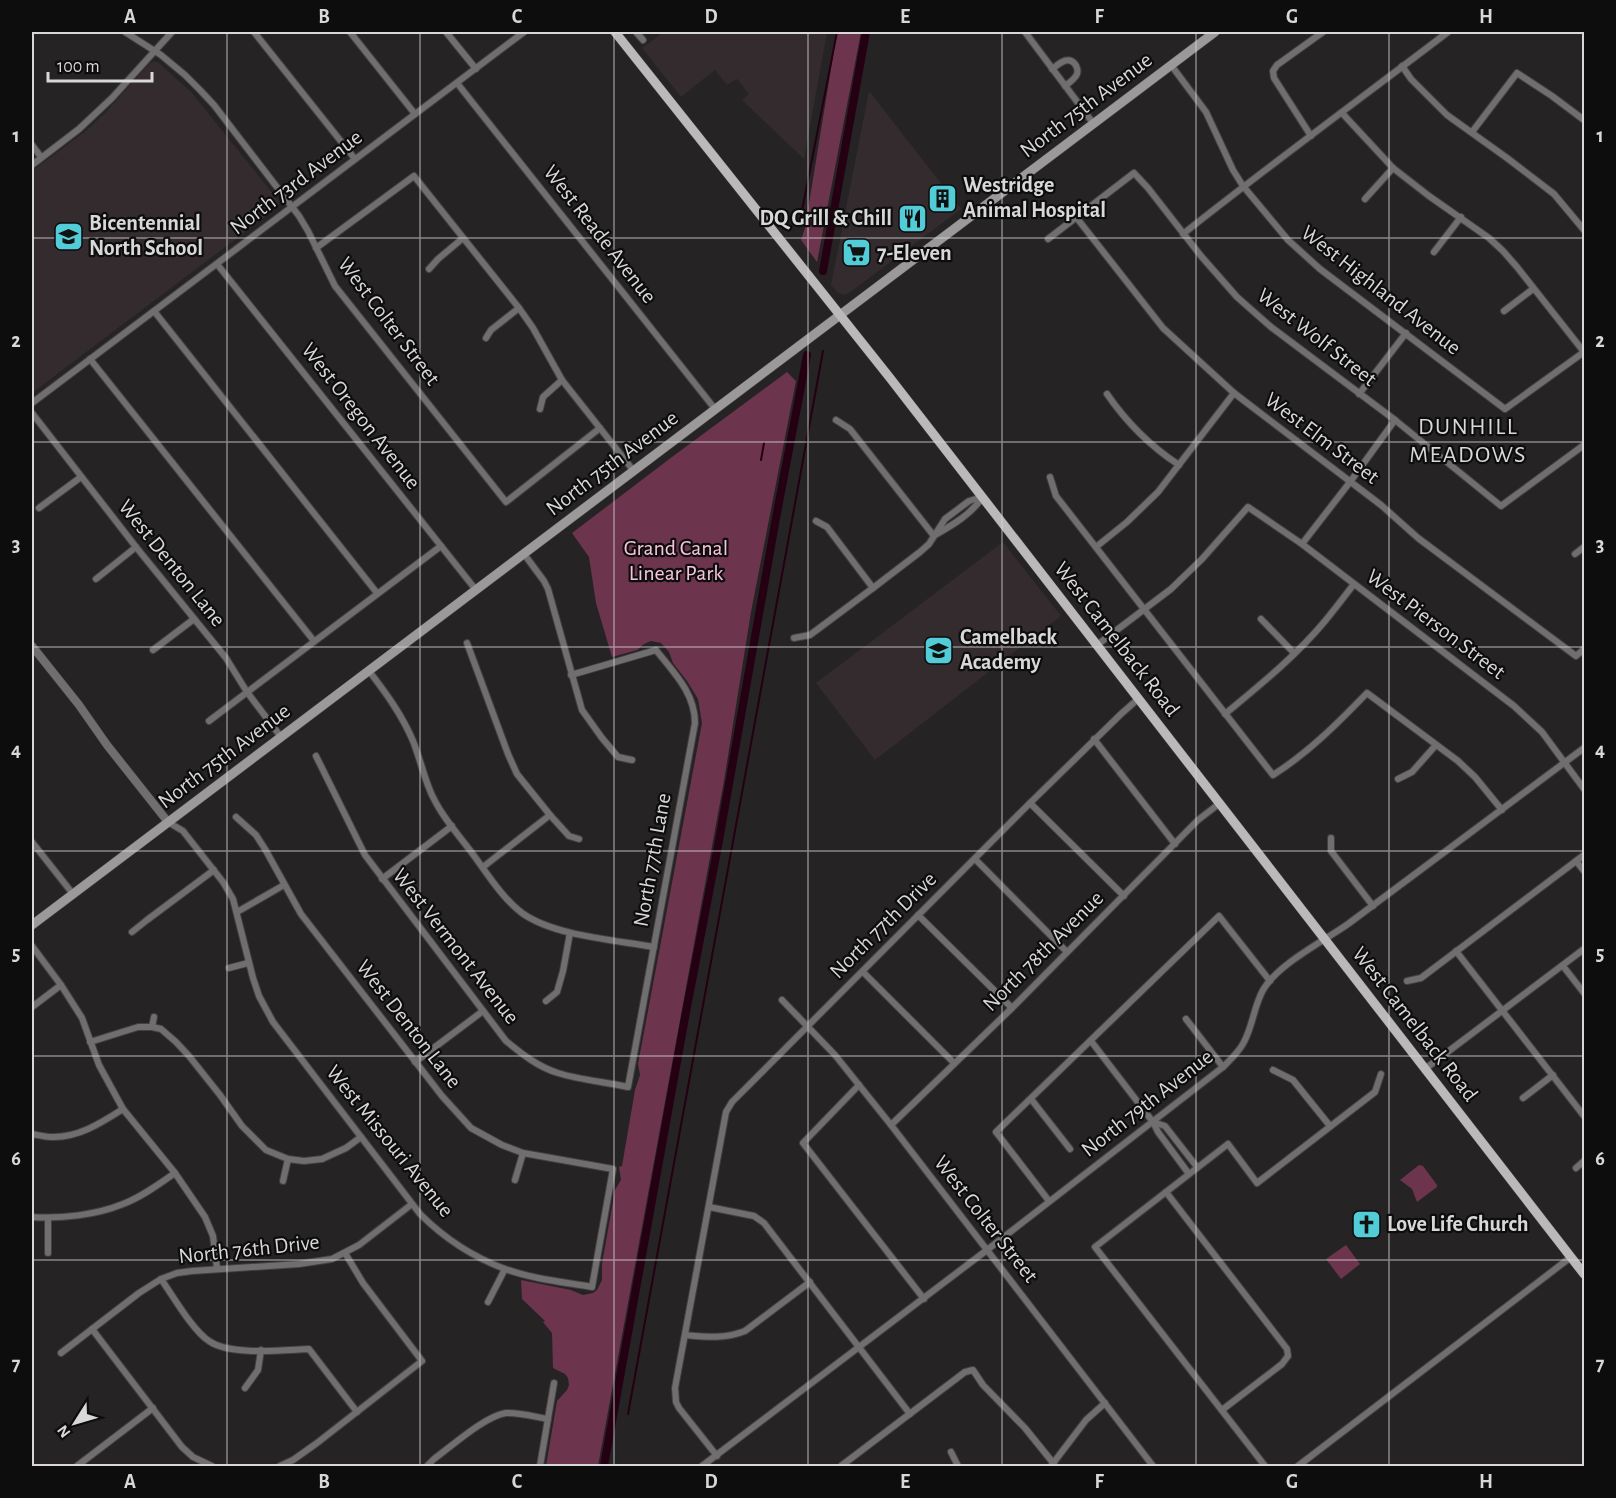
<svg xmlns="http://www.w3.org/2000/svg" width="1616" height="1498" viewBox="0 0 1616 1498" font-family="'Alegreya Sans',sans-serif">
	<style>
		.built { fill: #342b2e }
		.green { fill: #6d344e }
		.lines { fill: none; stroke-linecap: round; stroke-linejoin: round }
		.stream { stroke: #240012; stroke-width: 2 }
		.canal { stroke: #240012; stroke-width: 8 }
		.minor-casing { stroke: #434041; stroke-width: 8 }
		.tertiary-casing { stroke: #434041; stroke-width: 9 }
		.secondary-casing { stroke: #434041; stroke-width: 10 }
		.primary-casing { stroke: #434041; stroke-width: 10 }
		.minor { stroke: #706e6f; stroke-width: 6 }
		.tertiary { stroke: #706e6f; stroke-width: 8 }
		.secondary { stroke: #9b999a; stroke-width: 9 }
		.primary { stroke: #bcb9ba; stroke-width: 9 }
		.grid { fill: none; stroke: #d9d8d8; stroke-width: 1.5; stroke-opacity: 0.55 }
		.labels { text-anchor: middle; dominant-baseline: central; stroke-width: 4.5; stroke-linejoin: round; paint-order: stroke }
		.street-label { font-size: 22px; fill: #d9d8d8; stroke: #0e0d0e }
		.poi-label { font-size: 22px; font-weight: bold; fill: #d9d8d8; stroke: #0e0d0e; text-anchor: start }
		.park-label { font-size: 22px; fill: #f7c5d8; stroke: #0e0d0e }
		.neighbourhood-label { font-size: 24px; letter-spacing: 1.5px; fill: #d9d8d8; stroke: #0e0d0e }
		.neatline { fill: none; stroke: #d9d8d8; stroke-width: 2 }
		.grid-label { font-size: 20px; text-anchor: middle; font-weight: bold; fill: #d9d8d8 }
	</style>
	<rect width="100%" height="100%" fill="#262324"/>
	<g class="built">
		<path d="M664,32H827L804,159L742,100L749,94L737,79L727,85L715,70L681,97L642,48Z"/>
		<path d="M155,61L160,64L192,93L278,200L279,204L277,208L32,393V171L87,130L105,113L150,63Z"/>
		<path d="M869,91L961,209L849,293L844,295L837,292L831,285Z"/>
		<path d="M1003,542L1061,616L875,760L816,683Z"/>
	</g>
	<g class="green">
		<path d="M837,32H861L817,262L801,240L805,228Z"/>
		<path d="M787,372L796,381L751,612L724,781L598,1466H546L557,1401L567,1390L569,1385L568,1378L565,1374L553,1368L552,1333L543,1322L545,1321L522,1299L521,1280L571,1290L583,1295L593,1293L597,1290L602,1280V1264L615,1190L621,1180L619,1167L622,1166L635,1090L640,1075L638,1064L702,723L698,699L687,681L673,663L669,652L661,643L651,641L644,644L637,650L612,657L596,603L589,557L572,533L672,457Z"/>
		<path d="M1419,1165L1423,1166L1437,1185V1187L1417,1202L1412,1189L1400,1180Z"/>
		<path d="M1346,1245L1360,1264L1341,1279L1326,1259Z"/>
	</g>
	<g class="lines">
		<g class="stream">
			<path d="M799,226L837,32"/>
			<path d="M761,460L764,443"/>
			<path d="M628,1414L823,351"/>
		</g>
		<g class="canal">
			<path d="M823,271L866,32"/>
			<path d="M604,1466L686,1012L718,846L776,518L807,355"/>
		</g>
		<defs>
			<g id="minor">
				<path d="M125,32L161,55L185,75L200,90L214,105L299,216L308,231L335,286L506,502L600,428"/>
				<path d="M254,32L355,159"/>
				<path d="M350,32L415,114"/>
				<path d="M446,32L476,69"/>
				<path d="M636,32L643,40"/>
				<path d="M1025,32L1093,123"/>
				<path d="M1171,65L1206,112L1233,170L1243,186L1288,240L1320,269L1505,409L1584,352"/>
				<path d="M1402,66L1411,79L1447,115L1507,158L1554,194L1584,230"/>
				<path d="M1052,69C1059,64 1068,55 1075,64C1077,67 1078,71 1077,74C1075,79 1069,83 1065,86"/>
				<path d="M457,83L715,409"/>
				<path d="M1342,113L1393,168L1429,196L1489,238L1503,251L1517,267L1584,352"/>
				<path d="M1472,132L1517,73L1552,96L1584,120"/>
				<path d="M1311,136L1274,78L1273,71L1277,65L1323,32"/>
				<path d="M32,145L41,157"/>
				<path d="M32,165L79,129L112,98L172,32"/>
				<path d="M1365,199L1393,168"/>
				<path d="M1076,217L1163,328L1234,393L1381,505L1418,538L1576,656L1584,649"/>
				<path d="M1183,234C1270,165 1360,99 1448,32"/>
				<path d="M1048,239L1134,173L1148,188L1201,256L1237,297L1271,327L1395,420L1501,506L1584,445"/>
				<path d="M316,248L414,176L519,308L533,328L562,380L633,470"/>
				<path d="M1434,252L1461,217"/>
				<path d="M217,264L476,590"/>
				<path d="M429,269L438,259L463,238"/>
				<path d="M154,311L377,593"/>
				<path d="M1504,311L1533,289"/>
				<path d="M486,338L491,330L519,308"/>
				<path d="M90,359L314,641"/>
				<path d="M1107,394C1127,423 1150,446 1179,465"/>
				<path d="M1359,394L1406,333"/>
				<path d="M32,403L524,32"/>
				<path d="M540,409L543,397L562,380"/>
				<path d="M32,413L136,547L226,658L247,692L281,737"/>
				<path d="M836,420L850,429L934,536"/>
				<path d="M1050,477L1056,496L1273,775C1308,753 1338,723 1367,693L1458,761L1475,777L1502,810"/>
				<path d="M39,508L81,477"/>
				<path d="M816,521L827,527L873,588"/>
				<path d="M937,534C954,524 971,514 982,498"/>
				<path d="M1302,544L1350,482L1395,420"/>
				<path d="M1096,547L1127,522L1158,492L1234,393"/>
				<path d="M524,554L544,581L548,589L582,710L602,738L618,757L632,760"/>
				<path d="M1575,554L1584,547"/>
				<path d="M96,579L136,547"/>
				<path d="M1261,619L1294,653"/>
				<path d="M794,638L810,635L873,588L920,552L929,544L945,519L969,501L982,497"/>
				<path d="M467,643L508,754L517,774L550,815L569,836L579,839"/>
				<path d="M1097,645L1171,589L1202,559L1248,507L1302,544L1514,706L1542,732L1584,789"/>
				<path d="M153,650L194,619"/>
				<path d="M369,671C386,693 402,715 413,741C419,756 423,773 429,788C438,812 457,833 472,853C487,873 502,898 522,913C554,936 615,940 654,947"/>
				<path d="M1225,714C1260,685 1296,656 1325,621C1335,609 1344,597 1354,584"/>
				<path d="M209,721L441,546"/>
				<path d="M1094,739L1175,844"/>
				<path d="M316,756L365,855L506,1041C522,1054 538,1067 558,1073C580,1080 606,1082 628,1087L695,723C695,693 674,673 656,650L571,675"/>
				<path d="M1398,779L1412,772L1436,745"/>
				<path d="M1030,803L1124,896"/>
				<path d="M168,822L183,831L223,882L233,899L253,978L259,996L273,1022L420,1214C444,1238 473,1257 505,1269C533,1279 563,1282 592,1287L613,1169L523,1153L502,1145L471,1128L442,1096L301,914L265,849L256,835L236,817"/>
				<path d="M1331,838V851L1373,906"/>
				<path d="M32,842L73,894"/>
				<path d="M975,859L1067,952"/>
				<path d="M1576,861L1584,871"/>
				<path d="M483,867L550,815"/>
				<path d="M382,879L452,826"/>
				<path d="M237,912L284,885"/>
				<path d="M918,915L1012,1008"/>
				<path d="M132,932L147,920L214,870"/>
				<path d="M32,946L61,985L82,1018L99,1065L123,1109L175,1173L205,1217L213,1236L217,1268"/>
				<path d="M1456,951L1584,1116"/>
				<path d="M1563,966L1584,993"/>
				<path d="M229,968L248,963"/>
				<path d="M863,972L954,1063"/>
				<path d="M1407,981L1421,978L1584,855"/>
				<path d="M782,1000L835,1055L891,1125L1153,1466"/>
				<path d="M546,1001L557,992L563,971L570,933"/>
				<path d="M32,1007L61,985"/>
				<path d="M1186,1019L1223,1067"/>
				<path d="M152,1027L154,1017"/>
				<path d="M1091,1041L1153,1122L1158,1132L1189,1174"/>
				<path d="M90,1042L138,1027H152L161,1029L176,1042L189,1056L220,1095L242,1126L266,1150L288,1159L304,1161L322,1159L346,1148L361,1137"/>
				<path d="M415,1062L483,1011"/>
				<path d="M1425,1069L1584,949"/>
				<path d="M1273,1070L1293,1080L1330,1126"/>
				<path d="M859,1085L803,1143L924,1299"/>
				<path d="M1523,1098L1553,1075"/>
				<path d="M1031,1099L1070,1149"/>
				<path d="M1153,1122L1165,1126L1197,1167"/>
				<path d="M891,1125L1012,1008L1198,820L1220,803"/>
				<path d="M32,1134C38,1135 45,1137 51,1137C78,1138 101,1123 123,1109"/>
				<path d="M1576,1168L1584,1161"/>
				<path d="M515,1180L523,1153"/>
				<path d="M283,1181L288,1159"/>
				<path d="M1166,1192L1287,1349L1288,1356L1282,1364L1222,1410"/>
				<path d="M1049,1201L996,1132L1219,916L1270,981"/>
				<path d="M709,1207L754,1216L764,1223L910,1414"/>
				<path d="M32,1217C61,1219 96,1215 123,1204C142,1197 159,1184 175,1173"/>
				<path d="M48,1218V1253"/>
				<path d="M161,1279C173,1296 193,1331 209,1341C230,1356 283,1350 309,1349L357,1412"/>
				<path d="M488,1302L505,1269"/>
				<path d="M92,1329L182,1447L193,1457L212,1466"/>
				<path d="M685,1335C707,1337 725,1339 745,1331L810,1282"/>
				<path d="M61,1353L139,1293L161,1279L177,1273L192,1271L299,1264L332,1259L359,1245L412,1204"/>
				<path d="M245,1388L258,1370L261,1350"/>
				<path d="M951,1452L958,1466"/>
				<path d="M717,1456L679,1408L676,1402L675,1388L726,1112L732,1102L1030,803L1121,714L1138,699"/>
				<path d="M77,1466L153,1408"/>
				<path d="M280,1466L293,1460L317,1443L422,1361L363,1283L345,1253"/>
				<path d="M427,1466L434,1459C452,1446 485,1416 506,1413C519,1412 535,1417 548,1419"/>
				<path d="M540,1466L554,1383"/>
				<path d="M702,1466L987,1250L1223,1067C1231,1059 1239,1052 1244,1042C1253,1025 1254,1006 1263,990C1278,964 1324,941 1348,924L1584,748"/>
				<path d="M841,1466L965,1372L973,1370L983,1385L1025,1428L1054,1464"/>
				<path d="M1051,1466L1086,1420L1105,1403"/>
				<path d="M1265,1466L1095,1247L1228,1144L1257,1183L1375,1092L1381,1074"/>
				<path d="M1298,1466L1571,1257"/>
			</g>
			<path id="tertiary" d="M32,646L79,705L107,745L168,822"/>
			<path id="secondary" d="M32,925L1215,32"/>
			<path id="primary" d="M615,32L890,378L1584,1274"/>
		</defs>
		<use href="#minor" class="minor-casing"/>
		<use href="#tertiary" class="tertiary-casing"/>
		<use href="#secondary" class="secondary-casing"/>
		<use href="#primary" class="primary-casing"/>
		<use href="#minor" class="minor"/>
		<use href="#tertiary" class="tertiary"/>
		<use href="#secondary" class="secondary"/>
		<use href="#primary" class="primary"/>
	</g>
	<path class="grid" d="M227,32V1466M420,32V1466M614,32V1466M808,32V1466M1002,32V1466M1196,32V1466M1389,32V1466M32,238H1584M32,442H1584M32,647H1584M32,851H1584M32,1056H1584M32,1260H1584"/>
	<defs>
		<symbol id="building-square" viewBox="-11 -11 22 22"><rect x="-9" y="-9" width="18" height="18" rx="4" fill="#52ccd6" stroke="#0e0d0e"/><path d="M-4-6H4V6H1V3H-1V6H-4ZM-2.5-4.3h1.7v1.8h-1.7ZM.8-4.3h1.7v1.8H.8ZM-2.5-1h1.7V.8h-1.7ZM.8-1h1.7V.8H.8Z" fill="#111"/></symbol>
		<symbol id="restaurant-square" viewBox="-11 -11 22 22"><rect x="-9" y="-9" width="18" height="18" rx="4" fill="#52ccd6" stroke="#0e0d0e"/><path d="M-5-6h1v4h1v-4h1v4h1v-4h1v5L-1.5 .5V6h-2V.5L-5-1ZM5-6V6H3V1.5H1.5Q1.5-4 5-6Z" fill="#111"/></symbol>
		<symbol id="school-square" viewBox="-11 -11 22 22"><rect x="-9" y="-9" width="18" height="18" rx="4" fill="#52ccd6" stroke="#0e0d0e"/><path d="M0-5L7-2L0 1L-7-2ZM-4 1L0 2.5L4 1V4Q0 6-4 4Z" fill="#111"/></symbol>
		<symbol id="supermarket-square" viewBox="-11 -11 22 22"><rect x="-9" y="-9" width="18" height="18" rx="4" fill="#52ccd6" stroke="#0e0d0e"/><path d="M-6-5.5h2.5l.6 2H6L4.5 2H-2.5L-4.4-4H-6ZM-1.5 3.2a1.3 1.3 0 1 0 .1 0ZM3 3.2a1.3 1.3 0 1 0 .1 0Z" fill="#111"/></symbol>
		<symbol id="church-square" viewBox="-11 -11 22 22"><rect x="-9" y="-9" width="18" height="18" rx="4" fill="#52ccd6" stroke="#0e0d0e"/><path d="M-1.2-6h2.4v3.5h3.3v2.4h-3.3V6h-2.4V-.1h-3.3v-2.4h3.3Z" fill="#111"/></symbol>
	</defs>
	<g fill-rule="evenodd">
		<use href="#building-square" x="926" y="182" width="33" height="33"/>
		<use href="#restaurant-square" x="896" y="202" width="33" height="33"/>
		<use href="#school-square" x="52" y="220" width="33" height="33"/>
		<use href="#supermarket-square" x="840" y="236" width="33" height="33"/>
		<use href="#school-square" x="922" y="634" width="33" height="33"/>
		<use href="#church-square" x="1350" y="1208" width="33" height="33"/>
	</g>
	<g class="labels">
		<g class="street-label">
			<text transform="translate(1086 105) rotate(-37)">North 75th Avenue</text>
			<text transform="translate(296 182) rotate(-37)">North 73rd Avenue</text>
			<text transform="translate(600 234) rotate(52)">West Reade Avenue</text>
			<text transform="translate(1381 290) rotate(38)">West Highland Avenue</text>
			<text transform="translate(389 321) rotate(53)">West Colter Street</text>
			<text transform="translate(1317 337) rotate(38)">West Wolf Street</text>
			<text transform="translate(361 416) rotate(52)">West Oregon Avenue</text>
			<text transform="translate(1322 438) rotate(37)">West Elm Street</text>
			<text transform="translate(612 463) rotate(-37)">North 75th Avenue</text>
			<text transform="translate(172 563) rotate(51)">West Denton Lane</text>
			<text transform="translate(1436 624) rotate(37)">West Pierson Street</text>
			<text transform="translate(1117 639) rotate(52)">West Camelback Road</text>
			<text transform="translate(224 756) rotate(-37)">North 75th Avenue</text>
			<text transform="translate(652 860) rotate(-80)">North 77th Lane</text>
			<text transform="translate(883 925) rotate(-45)">North 77th Drive</text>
			<text transform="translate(456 946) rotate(52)">West Vermont Avenue</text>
			<text transform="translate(1043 951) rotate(-45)">North 78th Avenue</text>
			<text transform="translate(409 1024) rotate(52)">West Denton Lane</text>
			<text transform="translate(1415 1024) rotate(52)">West Camelback Road</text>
			<text transform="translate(1147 1103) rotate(-38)">North 79th Avenue</text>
			<text transform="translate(390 1141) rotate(51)">West Missouri Avenue</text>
			<text transform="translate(986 1219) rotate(52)">West Colter Street</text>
			<text transform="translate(249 1249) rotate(-6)">North 76th Drive</text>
		</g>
		<g class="poi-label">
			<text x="963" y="185">Westridge<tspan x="963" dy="25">Animal Hospital</tspan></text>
			<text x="892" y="218" text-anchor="end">DQ Grill &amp; Chill</text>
			<text x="89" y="223">Bicentennial<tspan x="89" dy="25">North School</tspan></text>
			<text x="877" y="253">7-Eleven</text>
			<text x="960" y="637">Camelback<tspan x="960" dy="25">Academy</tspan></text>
			<text x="1387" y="1224">Love Life Church</text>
		</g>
		<g class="park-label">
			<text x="676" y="548">Grand Canal<tspan x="676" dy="25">Linear Park</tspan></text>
		</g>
		<g class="neighbourhood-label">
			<text x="1468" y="427">DUNHILL<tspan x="1468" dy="28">MEADOWS</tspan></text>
		</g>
	</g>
	<rect width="1616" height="1498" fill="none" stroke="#0e0d0e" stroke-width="66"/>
	<g transform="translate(75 1423) rotate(233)" stroke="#0e0d0e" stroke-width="4.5" paint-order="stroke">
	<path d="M0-4.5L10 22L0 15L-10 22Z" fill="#d9d8d8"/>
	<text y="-9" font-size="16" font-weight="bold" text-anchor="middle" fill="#d9d8d8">N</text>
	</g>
	<path d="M48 72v9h104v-9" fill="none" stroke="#d9d8d8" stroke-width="3"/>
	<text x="57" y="72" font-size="18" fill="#d9d8d8" stroke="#0e0d0e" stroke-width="4.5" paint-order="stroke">100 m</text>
	<rect x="33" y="33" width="1550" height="1432" class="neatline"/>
	<g class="grid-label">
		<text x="130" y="23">A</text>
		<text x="324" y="23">B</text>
		<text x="517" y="23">C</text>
		<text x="711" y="23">D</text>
		<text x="905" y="23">E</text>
		<text x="1099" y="23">F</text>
		<text x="1292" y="23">G</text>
		<text x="1486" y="23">H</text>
		<text x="16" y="142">1</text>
		<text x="1600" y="142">1</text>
		<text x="16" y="347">2</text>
		<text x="1600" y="347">2</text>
		<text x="16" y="551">3</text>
		<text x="1600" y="551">3</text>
		<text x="16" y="756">4</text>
		<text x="1600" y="756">4</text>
		<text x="16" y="960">5</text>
		<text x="1600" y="960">5</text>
		<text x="16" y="1165">6</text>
		<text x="1600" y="1165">6</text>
		<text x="16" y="1370">7</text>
		<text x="1600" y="1370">7</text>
		<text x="130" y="1488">A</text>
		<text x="324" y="1488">B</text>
		<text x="517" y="1488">C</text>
		<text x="711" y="1488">D</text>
		<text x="905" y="1488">E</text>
		<text x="1099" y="1488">F</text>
		<text x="1292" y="1488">G</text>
		<text x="1486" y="1488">H</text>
	</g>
</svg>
